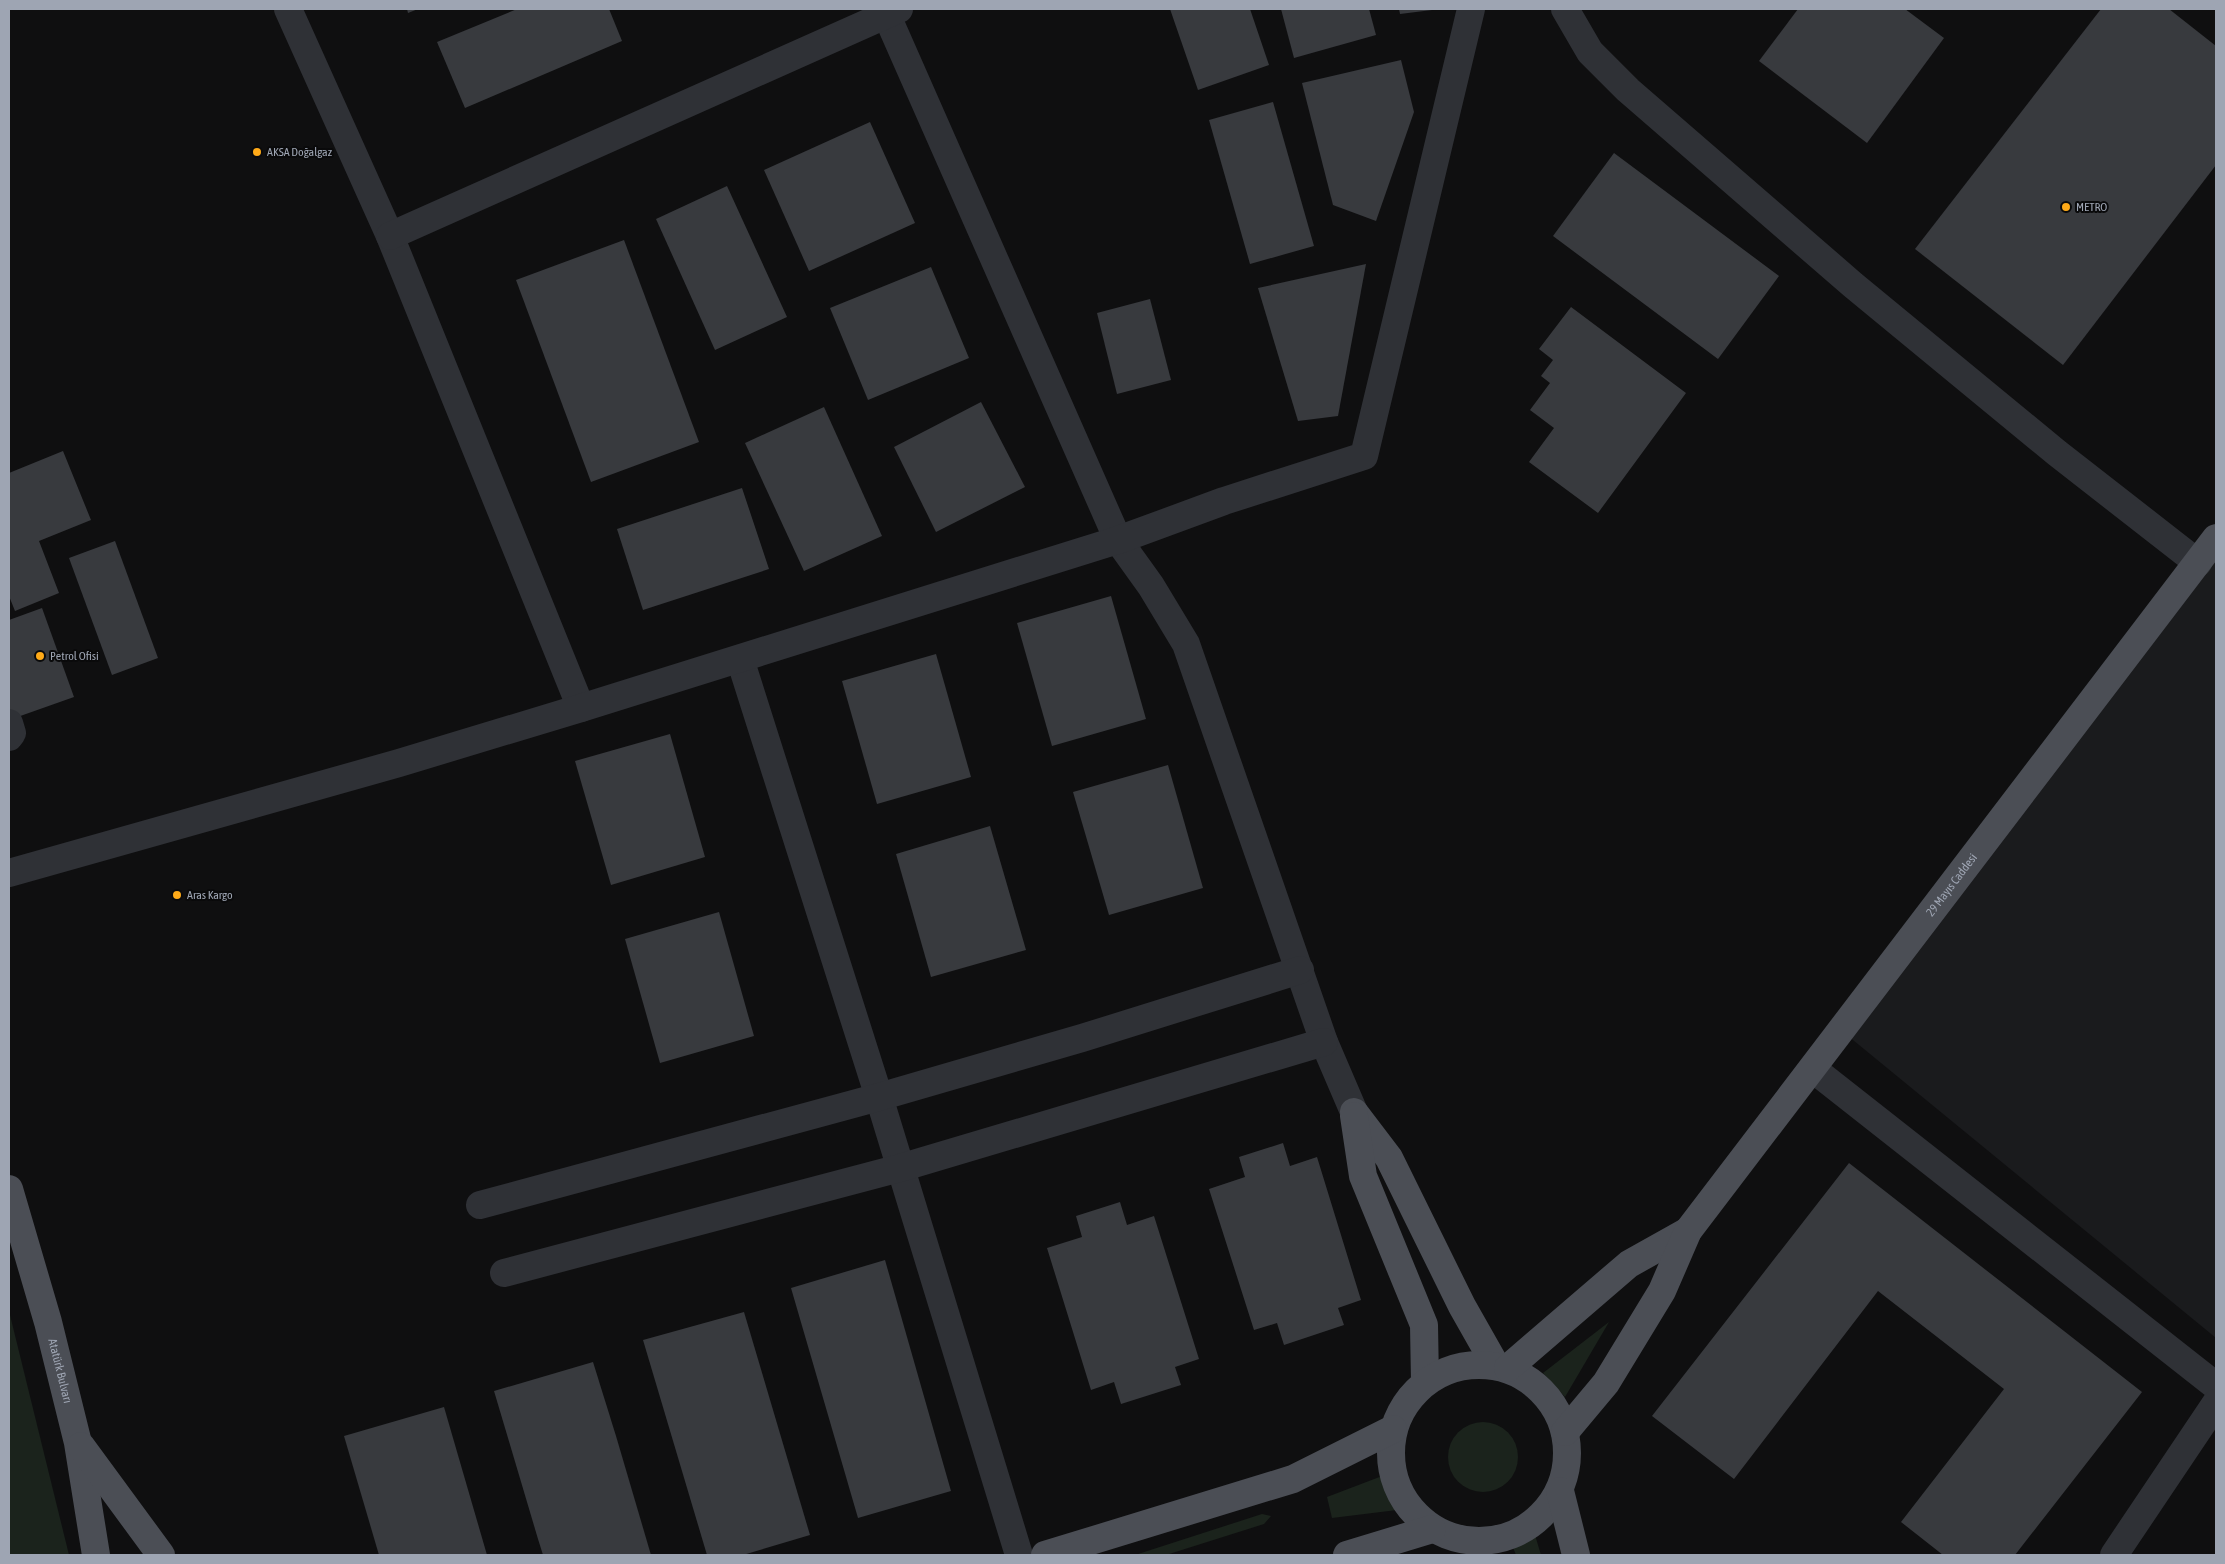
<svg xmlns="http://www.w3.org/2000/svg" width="2225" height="1564" viewBox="0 0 2225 1564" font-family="'Asap Condensed',sans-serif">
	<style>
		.built { fill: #1a1b1d }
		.green { fill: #1b231c }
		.building { fill: #383a3e }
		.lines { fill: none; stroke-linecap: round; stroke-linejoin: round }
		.minor { stroke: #2f3136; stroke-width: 28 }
		.major { stroke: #4b4e55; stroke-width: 28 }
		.poi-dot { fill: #ffaa18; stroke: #0a0a0b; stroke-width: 2 }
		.labels { text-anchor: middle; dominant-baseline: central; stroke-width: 4; stroke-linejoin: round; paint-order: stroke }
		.poi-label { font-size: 12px; fill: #9ea5b3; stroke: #0a0a0b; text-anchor: start }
		.street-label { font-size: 12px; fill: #9ea5b3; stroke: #0a0a0b }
	</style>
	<rect width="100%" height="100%" fill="#0f0f10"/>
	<path class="built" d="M2216,538V1338L1842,1031Z"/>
	<g class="green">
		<path d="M9,1311L69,1555H9Z"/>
		<path d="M1609,1322L1565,1397L1543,1373Z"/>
		<circle cx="1483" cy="1457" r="35"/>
		<path d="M1390,1473L1397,1510L1332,1518L1327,1497Z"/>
		<path d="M1262,1514L1271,1516L1264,1524L1166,1555H1135Z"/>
		<path d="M1535,1535L1541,1555H1516L1512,1545Z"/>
	</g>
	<g class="building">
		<path d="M407,9H418L408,13Z"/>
		<path d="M517,9H609L622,41L465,108L437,42Z"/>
		<path d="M1170,9H1250L1269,65L1198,90Z"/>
		<path d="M1281,9H1369L1376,35L1294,58Z"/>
		<path d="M1399,9H1432V10L1400,14Z"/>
		<path d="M1798,9H1905L1944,38L1867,143L1759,61Z"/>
		<path d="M2101,9H2169L2216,46V165L2063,365L1915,249Z"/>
		<path d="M1401,60L1414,112L1376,221L1333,205L1302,83Z"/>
		<path d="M1273,102L1314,246L1250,264L1209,120Z"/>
		<path d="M870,122L915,223L809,271L764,170Z"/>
		<path d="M1614,153L1779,276L1718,359L1553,236Z"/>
		<path d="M727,186L787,317L715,350L656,219Z"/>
		<path d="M624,240L699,442L591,482L516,280Z"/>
		<path d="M1366,264L1338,416L1298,421L1258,288Z"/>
		<path d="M931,267L969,358L868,400L830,308Z"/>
		<path d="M1150,299L1171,380L1117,394L1097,313Z"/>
		<path d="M1571,307L1686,393L1598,513L1529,462L1554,428L1530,410L1550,383L1541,376L1553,360L1539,349Z"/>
		<path d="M981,402L1025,487L936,532L894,447Z"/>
		<path d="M824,407L882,536L804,571L745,443Z"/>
		<path d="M63,451L91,520L39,541L59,593L15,611L9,596V473Z"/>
		<path d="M742,488L769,569L643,610L617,529Z"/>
		<path d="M115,541L158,658L112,675L69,558Z"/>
		<path d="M1111,596L1146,719L1052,746L1017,623Z"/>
		<path d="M42,608L74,697L9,720V620Z"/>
		<path d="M936,654L971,777L877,804L842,681Z"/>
		<path d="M670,734L705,857L611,885L575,761Z"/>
		<path d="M1168,765L1203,888L1109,915L1073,792Z"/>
		<path d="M990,826L1026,950L931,977L896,854Z"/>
		<path d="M719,912L754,1036L660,1063L625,939Z"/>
		<path d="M1283,1143L1290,1166L1317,1157L1361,1300L1338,1308L1344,1325L1284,1345L1277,1323L1254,1330L1209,1189L1245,1177L1239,1157Z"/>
		<path d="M1849,1163L2142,1392L2015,1555H1943L1901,1522L2004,1389L1878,1291L1734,1479L1652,1416Z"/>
		<path d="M1120,1202L1127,1225L1154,1216L1199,1359L1175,1367L1181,1385L1121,1404L1114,1382L1091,1390L1047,1248L1082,1237L1076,1216Z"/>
		<path d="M885,1260L951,1491L858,1518L791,1288Z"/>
		<path d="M744,1312L810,1535L743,1555H707L643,1340Z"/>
		<path d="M593,1362L616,1436L651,1555H543L538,1539L494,1391Z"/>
		<path d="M444,1407L487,1555H379L344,1436Z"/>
	</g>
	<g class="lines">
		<g class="minor">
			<path d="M288,9L390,236L581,708"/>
			<path d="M884,9L1118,540L1151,586L1186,644L1324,1042L1354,1112"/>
			<path d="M1565,9L1590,52L1628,90L1853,285L2057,453L2198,563"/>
			<path d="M390,236L899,9"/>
			<path d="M740,659L879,1097L1019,1555"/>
			<path d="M9,723L12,733L9,737"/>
			<path d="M9,873L399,763L581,708L1118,540L1224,501L1364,456L1471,9"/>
			<path d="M1813,1069L2216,1386"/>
			<path d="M480,1205L879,1097L1082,1038L1300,970"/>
			<path d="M504,1273L900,1168L1324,1042"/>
			<path d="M2114,1555L2216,1403"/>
		</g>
		<g class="major">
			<path d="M1354,1112L1389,1158L1462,1306L1496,1366"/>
			<path d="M1354,1116L1363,1176L1424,1325L1425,1382"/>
			<path id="s1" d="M9,1189L48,1322L78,1443L96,1555"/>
			<circle cx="1479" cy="1453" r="88"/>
			<path d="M1508,1368L1629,1264L1688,1231"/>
			<path id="s2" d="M1565,1432L1606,1383L1662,1291L1688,1231L2216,538"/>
			<path d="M81,1446L161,1555"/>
			<path d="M1560,1491L1576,1555"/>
			<path d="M1045,1555L1293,1479L1393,1429"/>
			<path d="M1347,1555L1432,1529"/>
		</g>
	</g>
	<g class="poi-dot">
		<circle cx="257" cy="152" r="5"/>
		<circle cx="2066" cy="207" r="5"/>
		<circle cx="40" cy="656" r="5"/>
		<circle cx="177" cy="895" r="5"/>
	</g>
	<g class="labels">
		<g class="poi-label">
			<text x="267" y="152">AKSA Doğalgaz</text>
			<text x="2076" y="207">METRO</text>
			<text x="50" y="656">Petrol Ofisi</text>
			<text x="187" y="895">Aras Kargo</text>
		</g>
		<g class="street-label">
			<text stroke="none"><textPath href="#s2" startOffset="672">29 Mayıs Caddesi</textPath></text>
			<text stroke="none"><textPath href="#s1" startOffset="189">Atatürk Bulvarı</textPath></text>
		</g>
	</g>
	<rect width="2225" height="1564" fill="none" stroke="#9ea5b3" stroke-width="20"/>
</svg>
